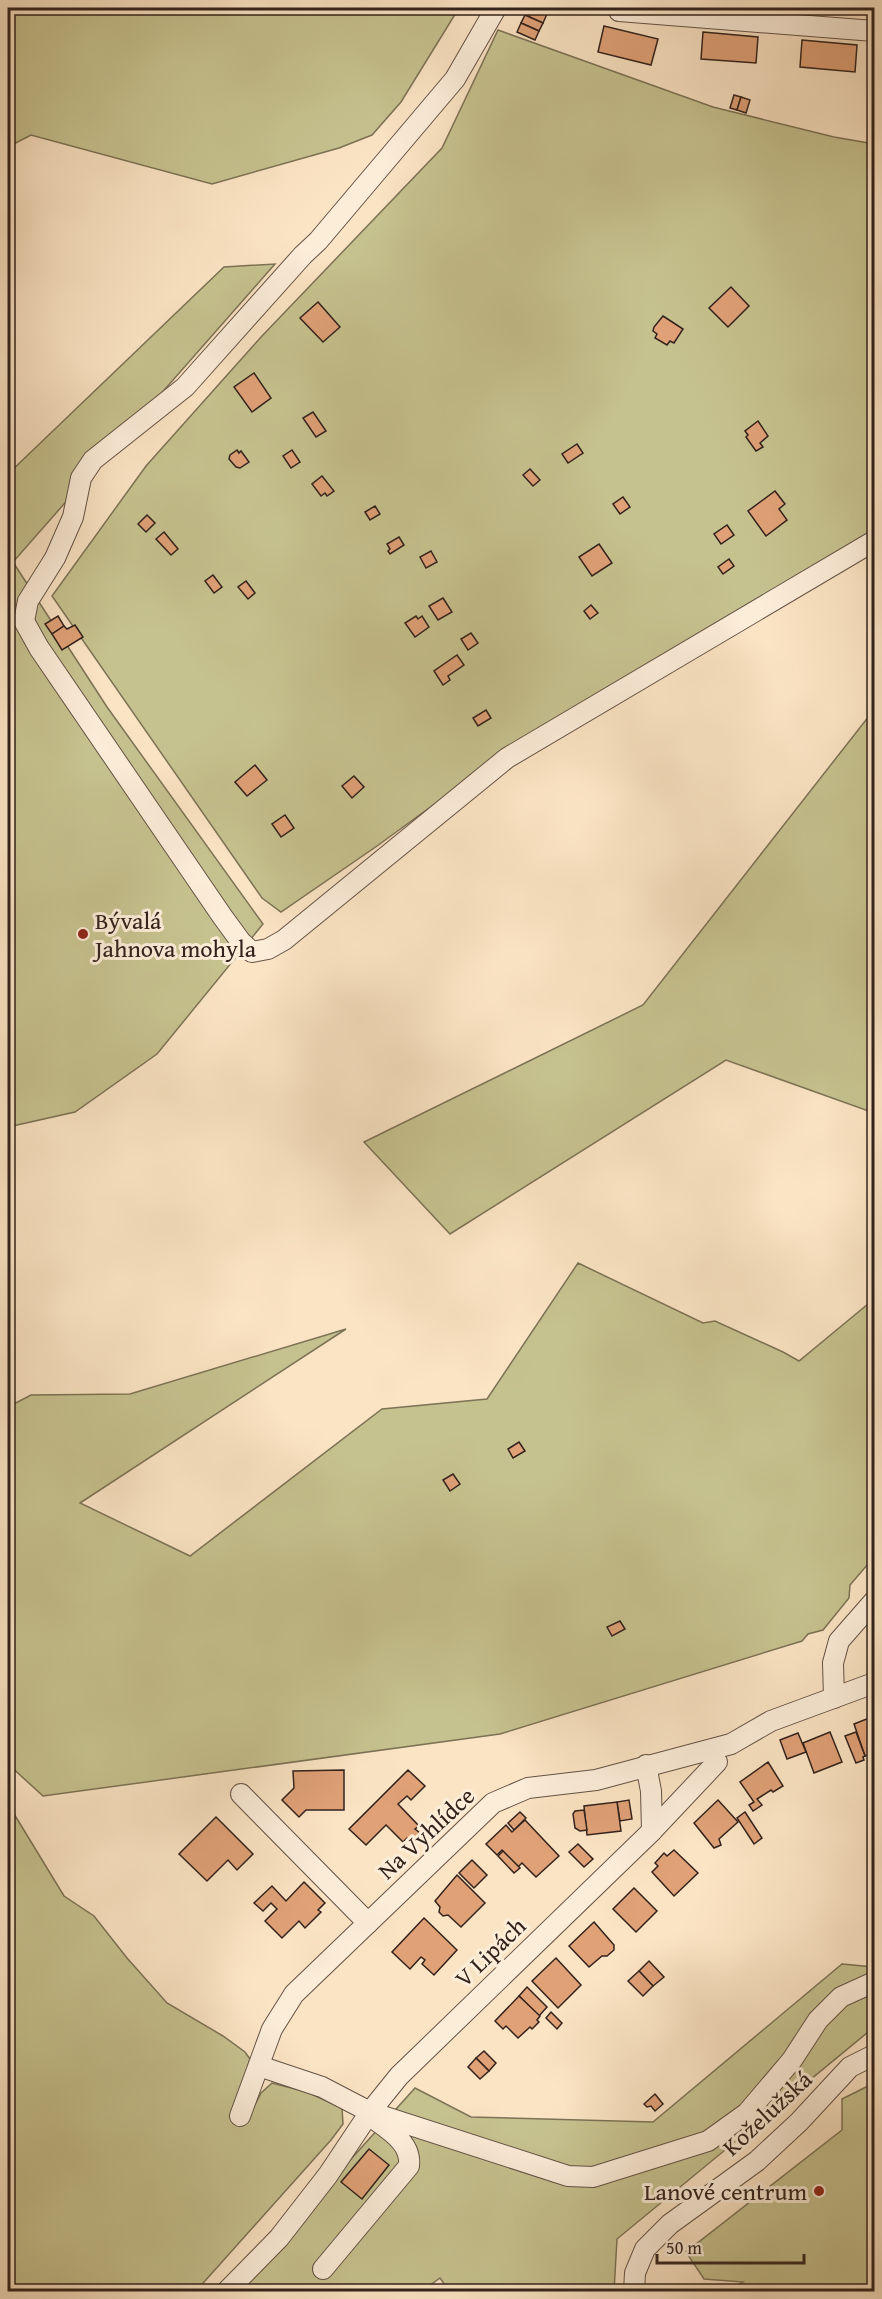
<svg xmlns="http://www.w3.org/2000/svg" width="882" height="2299" viewBox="0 0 882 2299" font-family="'Gentium Book Plus',serif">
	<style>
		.green { fill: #c6c28f; stroke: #7c7256; stroke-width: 1.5 }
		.building { fill: #e0a177; stroke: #32221c; stroke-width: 1.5 }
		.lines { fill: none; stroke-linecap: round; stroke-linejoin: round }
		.minor-casing { stroke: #645246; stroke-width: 22 }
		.minor { stroke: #fcedd9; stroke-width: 20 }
		.poi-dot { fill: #8f2418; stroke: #fcedd9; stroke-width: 2 }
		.labels { text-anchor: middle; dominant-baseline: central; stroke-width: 6; stroke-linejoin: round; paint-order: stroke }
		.poi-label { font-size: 24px; fill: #32221c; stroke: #fcedd9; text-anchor: start }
		.street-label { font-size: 24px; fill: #32221c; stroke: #fcedd9 }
	</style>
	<rect width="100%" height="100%" fill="#fbe4c4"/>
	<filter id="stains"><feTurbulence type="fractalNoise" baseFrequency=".00333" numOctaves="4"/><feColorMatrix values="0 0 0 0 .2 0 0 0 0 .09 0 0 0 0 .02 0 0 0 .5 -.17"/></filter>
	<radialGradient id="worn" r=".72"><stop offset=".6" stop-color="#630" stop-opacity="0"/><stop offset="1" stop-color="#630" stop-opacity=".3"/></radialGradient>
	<g class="green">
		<path d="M8,8H459L401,102L372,135L339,148L212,184L31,135L8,147Z"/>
		<path d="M498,30L713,107L834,137L874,144V531L539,728L377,846L281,912L262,898L52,596L146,466L262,336L442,148Z"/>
		<path d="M275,264L13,562L107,707L263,924L157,1054L75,1112L8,1127V474L224,267Z"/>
		<path d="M869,716L874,717V1113L726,1060L450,1234L364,1142L643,1005Z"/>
		<path d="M578,1263L703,1323L715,1321L783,1352L799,1361L874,1299V1557L850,1585L849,1598L823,1630L808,1634L802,1641L500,1734L43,1796L8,1764V1407L31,1395L130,1394L346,1329L80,1503L190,1556L382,1409L487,1399Z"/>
		<path d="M8,1804L64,1896L94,1916L127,1958L167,2003L223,2036L245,2052L250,2059L244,2083L230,2116L246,2122L261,2093L272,2083L307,2092L342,2108L343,2124L331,2140L196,2291H8Z"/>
		<path d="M842,1964L874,1967V2031L867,2033L617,2239L614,2291H449L440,2278L422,2291L237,2292L334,2178L415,2088L471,2117L653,2122Z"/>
		<path d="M874,2083V2291H729L743,2282L704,2279L686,2252L842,2130V2099Z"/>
	</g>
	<g class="building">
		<path d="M528,8L547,14L543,23L525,15Z"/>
		<path d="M532,8H550L547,14Z"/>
		<path d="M525,15L543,23L539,31L521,23Z"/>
		<path d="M521,23L539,31L535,40L517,32Z"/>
		<path d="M604,26L658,39L651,65L598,52Z"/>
		<path d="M703,32L758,37L756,63L701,59Z"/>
		<path d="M802,40L857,45L855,72L800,67Z"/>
		<path d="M734,95L741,97L737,110L730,108Z"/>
		<path d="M741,97L750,100L746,113L737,110Z"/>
		<path d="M731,287L749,306L728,327L709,308Z"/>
		<path d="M318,302L340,327L323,342L300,318Z"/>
		<path d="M663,316L683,329L674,343L670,341L667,345L655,338L657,334L653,331L654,327Z"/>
		<path d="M254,373L271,398L252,412L234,387Z"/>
		<path d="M313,412L326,431L316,437L303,418Z"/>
		<path d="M758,421L768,436L760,443L763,447L756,451L746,437L748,435L745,431Z"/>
		<path d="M577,444L583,453L568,463L562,454Z"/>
		<path d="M237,450L239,453L241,451L249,462L240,468L236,467L229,459L230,455Z"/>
		<path d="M292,450L300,462L291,468L283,456Z"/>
		<path d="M530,469L540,480L533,486L523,475Z"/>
		<path d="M322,476L334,491L327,496L325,493L321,496L312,484Z"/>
		<path d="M775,491L785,504L779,509L787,520L766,536L748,511Z"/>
		<path d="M623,497L630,507L620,514L613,504Z"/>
		<path d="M375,506L380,514L370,520L365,512Z"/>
		<path d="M147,515L155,523L146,532L138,524Z"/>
		<path d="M727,525L734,535L721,544L714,534Z"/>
		<path d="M164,532L178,549L171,555L156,539Z"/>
		<path d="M399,537L404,545L390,554L388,551L390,549L387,544Z"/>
		<path d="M599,544L612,563L592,576L579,557Z"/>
		<path d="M431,551L437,562L426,568L420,557Z"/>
		<path d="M729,559L734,566L723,574L718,567Z"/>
		<path d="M213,575L222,587L214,593L205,581Z"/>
		<path d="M246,581L255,593L248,599L238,587Z"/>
		<path d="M443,598L452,612L438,620L429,606Z"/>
		<path d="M591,605L598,613L590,619L584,611Z"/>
		<path d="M58,616L64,626L52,634L45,624Z"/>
		<path d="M416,616L418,619L422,616L429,627L415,637L405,623Z"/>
		<path d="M75,625L83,637L62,650L52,634L64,626L67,629Z"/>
		<path d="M471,633L478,643L468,650L461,639Z"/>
		<path d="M457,655L464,665L448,676L450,680L443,685L434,671Z"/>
		<path d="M486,710L491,718L478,726L473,718Z"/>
		<path d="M255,765L267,780L247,796L235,782Z"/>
		<path d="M354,776L364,787L352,798L342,786Z"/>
		<path d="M285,815L294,828L281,837L272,824Z"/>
		<path d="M519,1442L525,1451L513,1458L508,1449Z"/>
		<path d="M453,1474L460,1484L450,1491L443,1480Z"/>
		<path d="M620,1621L625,1629L612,1636L607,1627Z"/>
		<path d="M874,1716V1753L865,1756L854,1724Z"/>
		<path d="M830,1732L842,1762L814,1773L803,1743Z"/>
		<path d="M856,1732L865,1756L863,1757L864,1760L856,1763L845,1736Z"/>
		<path d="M798,1733L806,1752L787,1759L780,1740Z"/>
		<path d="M768,1762L783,1786L773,1792L771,1790L757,1799L762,1805L753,1811L749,1805L754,1802L740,1782Z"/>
		<path d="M344,1770V1810H306L299,1817L282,1800L294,1788L293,1771Z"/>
		<path d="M408,1770L425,1786L411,1800L407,1796L398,1804L419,1826L415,1829L420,1833L411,1842L407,1838L403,1842L386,1825L366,1845L349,1829Z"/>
		<path d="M629,1800L632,1819L620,1821L617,1802Z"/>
		<path d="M718,1800L738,1822L719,1839L721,1845L714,1848L694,1823Z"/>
		<path d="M617,1802L621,1831L587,1835L584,1806Z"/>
		<path d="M584,1810L587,1830L580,1831L575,1828L573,1814L575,1811Z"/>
		<path d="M520,1812L526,1818L514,1830L508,1823Z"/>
		<path d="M745,1812L762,1838L754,1844L737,1818Z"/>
		<path d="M216,1817L253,1854L237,1870L228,1860L207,1881L179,1854Z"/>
		<path d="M525,1820L559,1856L536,1877L522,1863L518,1867L502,1850L497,1855L486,1844L506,1825L512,1832Z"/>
		<path d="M578,1844L593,1859L584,1867L569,1852Z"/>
		<path d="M674,1850L698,1873L674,1896L652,1872L658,1866L655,1863L664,1853L667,1856Z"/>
		<path d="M503,1851L520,1868L514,1873L498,1856Z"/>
		<path d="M472,1860L487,1875L474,1888L459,1873Z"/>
		<path d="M457,1875L485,1903L461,1927L448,1915L443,1916L439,1912L440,1907L435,1901Z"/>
		<path d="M304,1882L325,1903L318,1910L321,1912L305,1928L299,1921L282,1938L265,1921L277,1909L271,1903L263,1911L254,1903L272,1886L286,1901Z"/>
		<path d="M634,1888L657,1911L636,1932L613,1909Z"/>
		<path d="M424,1918L457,1950L434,1975L422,1964L425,1960L421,1957L410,1969L392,1952Z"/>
		<path d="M594,1922L614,1945V1950L607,1956H602L589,1967L569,1946Z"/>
		<path d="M556,1958L581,1985L558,2008L532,1981Z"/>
		<path d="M649,1961L664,1977L653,1986L639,1971Z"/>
		<path d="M639,1971L653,1986L643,1996L628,1981Z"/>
		<path d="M527,1987L547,2007L539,2016L519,1996Z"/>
		<path d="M519,1996L540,2016L537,2020L539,2022L532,2029L530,2027L518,2038L506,2026L503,2029L495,2021Z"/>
		<path d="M551,2012L562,2023L557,2029L546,2018Z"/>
		<path d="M484,2051L496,2063L489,2071L476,2058Z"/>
		<path d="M476,2058L489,2071L480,2079L468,2067Z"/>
		<path d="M655,2094L663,2104L655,2111L651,2106L647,2107L644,2104Z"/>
		<path d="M369,2149L389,2165L362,2199L341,2182Z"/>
	</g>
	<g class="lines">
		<defs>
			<g id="minor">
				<path d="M496,8L455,79L318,241L303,255L185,387L93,460L81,478L73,517L55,558L28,601L24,621L39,648L222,916L241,942L252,952L268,949L284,940L507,758L874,541"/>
				<path d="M619,11L874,31"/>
				<path d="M834,1698L833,1663L839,1641L874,1601"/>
				<path d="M646,1765L651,1791L652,1831"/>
				<path d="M241,1794L368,1923L493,1803L528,1788L596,1780L731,1744L771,1721L874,1683"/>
				<path d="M259,2066L322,2087L370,2112L568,2176L593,2177L708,2141L747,2113L792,2060L818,2020L841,1997L874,1982"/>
				<path d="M240,2116L272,2029L294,1994L368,1923"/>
				<path d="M323,2269L409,2166C412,2142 387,2129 370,2116"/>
				<path d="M226,2292L279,2238L328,2175L370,2112L399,2076L652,1831L717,1762"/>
				<path d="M634,2292L635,2273L645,2249L670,2224L757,2161L799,2122L850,2067L874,2055"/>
			</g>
		</defs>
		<use href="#minor" class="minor-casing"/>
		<use href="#minor" class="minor"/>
	</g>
	<g class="poi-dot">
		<circle cx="83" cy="934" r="6"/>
		<circle cx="819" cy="2191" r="6"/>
	</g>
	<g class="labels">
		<g class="poi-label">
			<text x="95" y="920">Bývalá<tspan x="95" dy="28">Jahnova mohyla</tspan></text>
			<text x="807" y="2191" text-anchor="end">Lanové centrum</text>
		</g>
		<g class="street-label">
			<text transform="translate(426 1833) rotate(-43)">Na Vyhlídce</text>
			<text transform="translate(490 1952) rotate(-44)">V Lipách</text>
			<text transform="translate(767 2113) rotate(-43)">Koželužská</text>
		</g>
	</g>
	<rect width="882" height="2299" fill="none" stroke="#fbe4c4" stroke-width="30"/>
	<rect x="9" y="9" width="864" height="2281" fill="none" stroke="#32221c" stroke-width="3"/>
	<rect x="15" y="15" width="852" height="2269" fill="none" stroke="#32221c" stroke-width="1.5"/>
	<path d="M657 2254v9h147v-9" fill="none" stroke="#32221c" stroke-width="3"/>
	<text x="666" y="2254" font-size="18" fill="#32221c" stroke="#fcedd9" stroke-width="4.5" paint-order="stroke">50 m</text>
	<rect width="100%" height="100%" filter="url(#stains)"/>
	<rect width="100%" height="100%" fill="url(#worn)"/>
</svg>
